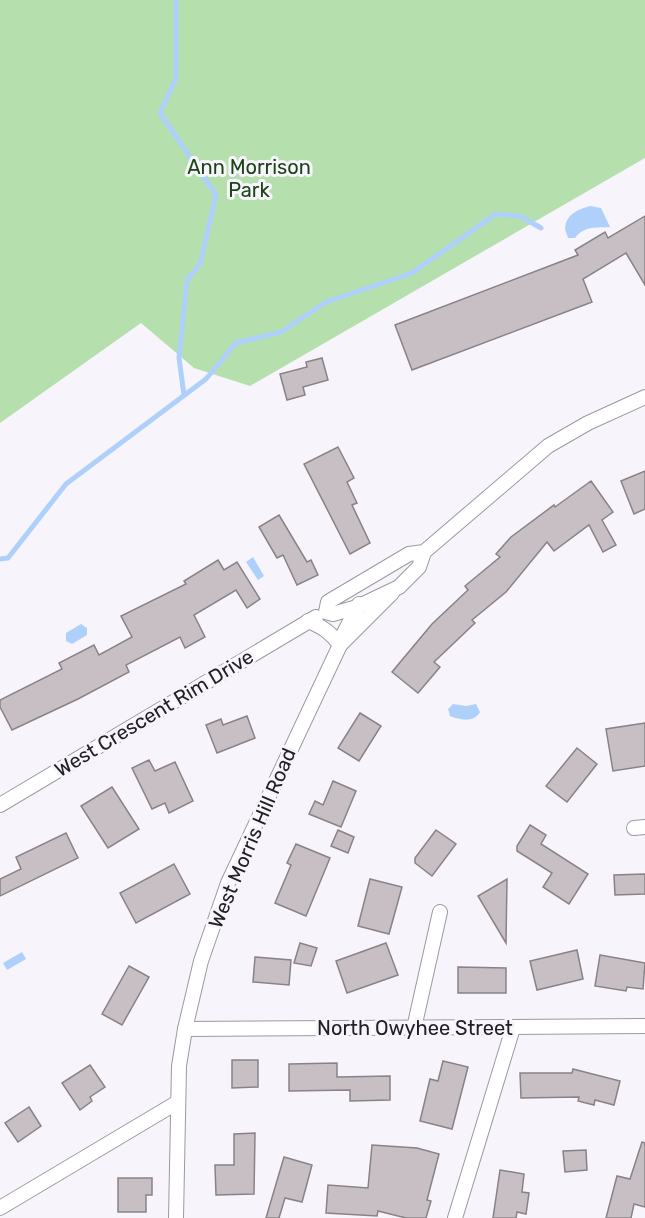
<svg xmlns="http://www.w3.org/2000/svg" width="645" height="1218" viewBox="0 0 645 1218" font-family="Rubik,sans-serif">
	<style>
		.green { fill: #b5e0ae }
		.water { fill: #aed0fb }
		.lines { fill: none; stroke-linecap: round; stroke-linejoin: round }
		.stream { stroke: #aed0fb; stroke-width: 5 }
		.building { fill: #c7bfc4; stroke: #898287; stroke-width: 1.5 }
		.street-casing { stroke: #9c99a0; stroke-width: 16 }
		.street { stroke: #fff; stroke-width: 14 }
		.labels { text-anchor: middle; dominant-baseline: central; stroke-width: 6; stroke-linejoin: round; paint-order: stroke }
		.park-label { font-size: 20px; fill: #1b4515; stroke: #f7f4fc }
		.street-label { font-size: 20px; fill: #212023; stroke: #f7f4fc }
	</style>
	<rect width="100%" height="100%" fill="#f7f4fc"/>
	<path class="green" d="M0,0H645V158L250,386L194,368L141,323L0,423Z"/>
	<g class="water">
		<path d="M590,206L601,208L610,227C597,228 585,225 575,238H568L565,229C566,214 577,210 590,206Z"/>
		<path d="M253,557L264,576L258,580L246,562Z"/>
		<path d="M81,624L87,628V635L72,644L66,641V633Z"/>
		<path d="M453,704L466,706L476,704L480,712C474,723 460,720 450,716L448,709Z"/>
		<path d="M22,952L26,959L7,970L3,963Z"/>
	</g>
	<g class="lines">
		<g class="stream">
			<path d="M176,0V78L160,113L216,195L200,264L187,280L179,358L184,395"/>
			<path d="M0,559L8,558L66,484L206,379L236,343L281,332L326,302L412,273L496,214L520,216L541,228"/>
		</g>
	</g>
	<g class="building">
		<path d="M645,216V285L626,253L583,279L592,302L412,370L395,325L578,255L575,250L605,232L608,238Z"/>
		<path d="M322,358L328,380L303,387L305,395L287,400L280,374L307,367L306,362Z"/>
		<path d="M338,447L354,478L347,482L357,503L352,505L370,543L350,554L304,464Z"/>
		<path d="M645,471V509L634,514L621,481Z"/>
		<path d="M591,481L613,512L602,520L616,545L603,552L589,525L554,551L547,542L506,592L472,620L475,623L434,662L440,667L418,693L392,672L432,624L468,590L465,586L500,557L496,554L511,537L554,505L555,507Z"/>
		<path d="M279,515L307,562L311,560L318,575L297,585L283,555L277,558L259,527Z"/>
		<path d="M218,560L224,570L237,562L260,599L247,608L236,590L194,615L205,637L185,648L180,637L126,665L129,672L78,699L12,730L0,707V700L62,669L59,663L94,645L99,655L132,637L121,616L186,584L184,581Z"/>
		<path d="M360,713L381,726L359,761L338,748Z"/>
		<path d="M247,716L255,738L217,753L206,725L221,719L223,725Z"/>
		<path d="M645,723V766L613,771L606,729Z"/>
		<path d="M577,748L597,764L567,802L546,786Z"/>
		<path d="M149,760L155,771L175,762L193,801L169,813L165,803L152,809L132,768Z"/>
		<path d="M333,781L356,791L341,827L309,814L315,801L323,805Z"/>
		<path d="M112,787L139,829L108,848L81,806Z"/>
		<path d="M530,825L546,835L541,844L588,874L569,904L543,887L552,873L517,851V846Z"/>
		<path d="M338,830L354,837L348,853L331,846Z"/>
		<path d="M436,830L456,844L432,876L415,863V858Z"/>
		<path d="M66,833L78,858L0,896V879L21,869L16,857Z"/>
		<path d="M296,844L330,858L306,916L275,903L291,865L287,863Z"/>
		<path d="M174,864L190,894L136,923L120,893Z"/>
		<path d="M645,874V894L615,895L614,875Z"/>
		<path d="M370,879L402,887L389,934L358,926Z"/>
		<path d="M507,879L506,943L478,896Z"/>
		<path d="M300,943L317,948L311,966L294,963Z"/>
		<path d="M386,943L398,975L347,993L336,961Z"/>
		<path d="M577,950L583,979L537,990L530,961Z"/>
		<path d="M600,955L645,963L643,989L627,987L626,991L595,986Z"/>
		<path d="M255,957L291,960L289,985L253,982Z"/>
		<path d="M129,966L149,977L122,1025L102,1014Z"/>
		<path d="M458,967L506,968V993H458Z"/>
		<path d="M232,1060H258V1087L232,1088Z"/>
		<path d="M443,1061L468,1067L452,1129L420,1121L430,1079L438,1081Z"/>
		<path d="M337,1063V1077L390,1076V1100L350,1101V1090L289,1091V1064Z"/>
		<path d="M90,1065L105,1087L90,1097L92,1101L80,1110L62,1083Z"/>
		<path d="M573,1069L620,1081L614,1105L595,1100L594,1105L578,1101L579,1097L521,1098L520,1073H572Z"/>
		<path d="M29,1107L41,1126L18,1142L5,1123Z"/>
		<path d="M255,1133L254,1194L216,1195L215,1165H234V1134Z"/>
		<path d="M642,1142L645,1143V1207L634,1204L631,1218H606L617,1176L630,1179Z"/>
		<path d="M372,1145L417,1148L439,1154L427,1200L431,1201L426,1218H406L378,1211L377,1216L326,1213L328,1185L368,1188Z"/>
		<path d="M586,1150L587,1170L565,1172L563,1151Z"/>
		<path d="M284,1157L312,1165L302,1202L285,1198L279,1218H266Z"/>
		<path d="M500,1170L524,1174L522,1192L529,1193L526,1214L517,1212L516,1218H493Z"/>
		<path d="M118,1178H152V1195H146V1212H118Z"/>
	</g>
	<g class="lines">
		<defs>
			<g id="street">
				<path d="M424,552L409,554L328,602L326,612L333,614L357,607L399,587L419,567L424,552L548,446L588,423L645,397"/>
				<path d="M359,604L344,633L340,645L392,593"/>
				<path d="M0,805L316,617"/>
				<path d="M634,828L645,827"/>
				<path d="M414,1028L440,912"/>
				<path d="M185,1029L645,1026"/>
				<path d="M0,1208L178,1102"/>
				<path d="M176,1218L179,1066L185,1029L201,961L228,883L340,645C330,632 323,627 308,621"/>
				<path d="M455,1218L513,1028"/>
			</g>
		</defs>
		<use href="#street" class="street-casing"/>
		<use href="#street" class="street"/>
	</g>
	<g class="labels">
		<g class="park-label">
			<text x="249" y="167">Ann Morrison<tspan x="249" dy="23">Park</tspan></text>
		</g>
		<g class="street-label">
			<text transform="translate(154 713) rotate(-31)">West Crescent Rim Drive</text>
			<text transform="translate(252 838) rotate(-67)">West Morris Hill Road</text>
			<text x="415" y="1028">North Owyhee Street</text>
		</g>
	</g>
</svg>
